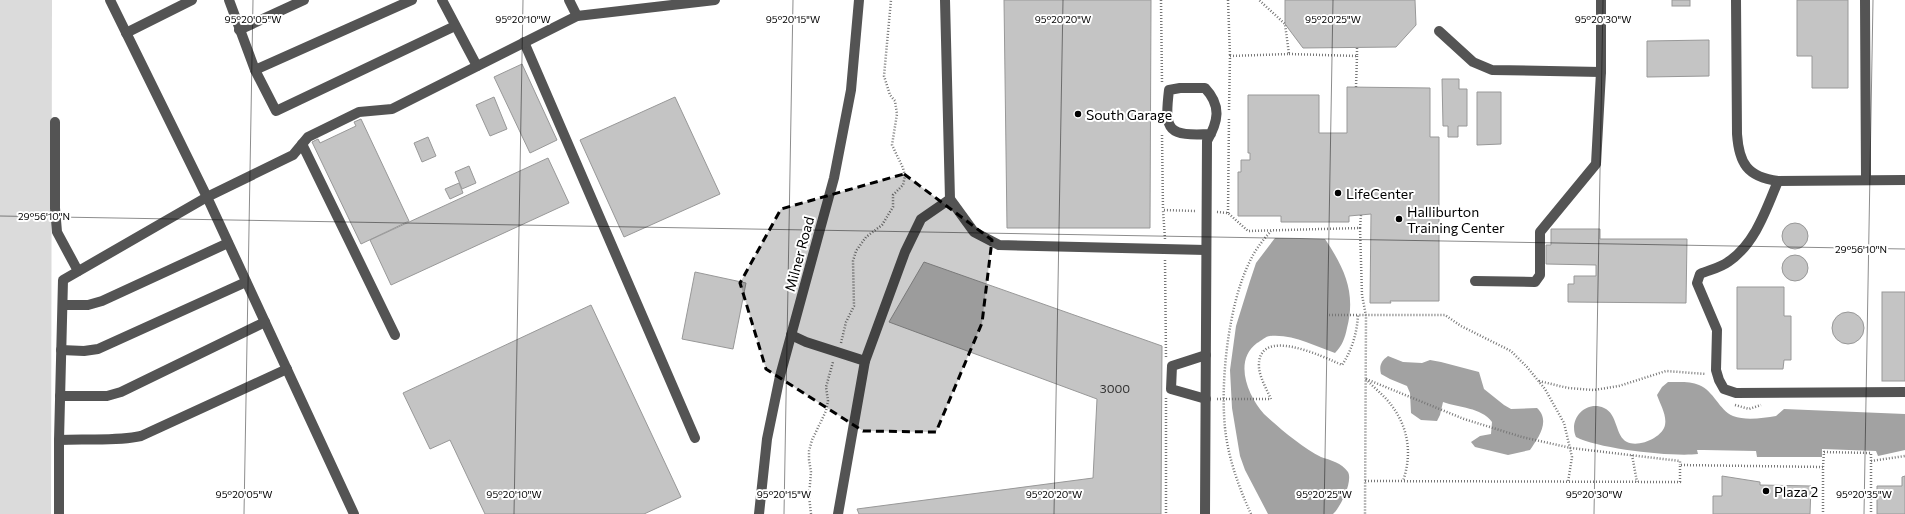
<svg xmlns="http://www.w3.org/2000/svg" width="1905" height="514" viewBox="0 0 1905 514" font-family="Commissioner,sans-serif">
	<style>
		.green { fill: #dbdbdb }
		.water { fill: #a2a2a2 }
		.building { fill: #c4c4c4; stroke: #989898 }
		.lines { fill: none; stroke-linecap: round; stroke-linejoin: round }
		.path { stroke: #767676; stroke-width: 2.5; stroke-dasharray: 1 2; stroke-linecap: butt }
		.minor { stroke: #545454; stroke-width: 10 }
		.marked { fill: #000; fill-opacity: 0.2; stroke: #000; stroke-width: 3; stroke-dasharray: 8 5; stroke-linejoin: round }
		.ticks { fill: none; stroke: #000; stroke-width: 1; stroke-opacity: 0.45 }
		.poi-dot { fill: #000; stroke: #fff; stroke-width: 1.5 }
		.labels { text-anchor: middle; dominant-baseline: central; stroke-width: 4; stroke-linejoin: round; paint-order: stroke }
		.number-label { font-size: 12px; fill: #313131 }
		.poi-label { font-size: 14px; fill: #000; stroke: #fff; text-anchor: start }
		.street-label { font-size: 14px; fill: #000; stroke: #fff }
		.ticks-label { font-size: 10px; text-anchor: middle; fill: #000; stroke: #fff; stroke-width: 4; stroke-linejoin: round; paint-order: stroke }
	</style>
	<rect width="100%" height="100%" fill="#fff"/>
	<path class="green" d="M0,0H52L51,514H0Z"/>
	<g class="water">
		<path d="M1275,238L1325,239C1345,269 1356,293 1347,328C1345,338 1342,346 1335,353C1314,346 1294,334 1270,336C1266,336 1261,341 1257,343C1233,361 1248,396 1264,414C1279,428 1303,448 1321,457C1330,460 1342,463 1348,472C1353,481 1341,507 1333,514H1268L1245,470L1240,456L1232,408L1230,370L1236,326L1250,281L1256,263Z"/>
		<path d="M1388,356L1403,362L1422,363L1430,360L1441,362L1479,372L1484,389L1504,405L1511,409L1537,408C1551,421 1538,438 1530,450L1508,455L1475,447L1471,442L1480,436L1491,434L1492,422C1481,407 1459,408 1443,402L1440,415L1437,421L1421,420L1411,413L1410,393L1407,386L1390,379L1381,374C1379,366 1381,361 1388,356Z"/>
		<path d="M1668,382C1678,382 1691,381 1699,385C1714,391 1719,410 1733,416C1746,421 1763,418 1776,416L1784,409L1905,414V450L1878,456L1876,451L1822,449V457H1757L1756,451L1704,450H1697L1698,454C1672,457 1599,449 1576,437C1568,419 1586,400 1604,408C1618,414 1615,436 1627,442C1639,448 1663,437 1665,425C1667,415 1660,404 1657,395L1662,387Z"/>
	</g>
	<g class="building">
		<path d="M1004,0H1151L1150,228H1007Z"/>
		<path d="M1285,0H1415L1416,25L1396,47L1303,48L1285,24Z"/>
		<rect x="1672" y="0" width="18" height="6"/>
		<path d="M1797,0H1848V88H1812V56H1797Z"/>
		<path d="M1709,40V76L1647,77V41Z"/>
		<path d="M522,64L557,140L530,153L494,77Z"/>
		<path d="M1442,79H1459V89H1467V126H1458V137H1448V126H1443Z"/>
		<path d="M1347,87L1430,88V137H1439V301H1390L1391,303H1370L1371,214L1349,216V222H1281V216H1238V172H1241V160H1250V153H1248V95H1319V133H1347Z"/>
		<path d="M1477,92H1501V144L1477,145Z"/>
		<path d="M494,97L507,129L490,136L476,105Z"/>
		<path d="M675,97L720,194L624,237L580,140Z"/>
		<path d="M361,119L409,221L361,244L312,142L318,139L320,143L356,126L354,122Z"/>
		<path d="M428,137L436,156L422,162L414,143Z"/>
		<path d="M548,158L569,203L391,285L370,240Z"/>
		<path d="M469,166L476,183L462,189L455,172Z"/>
		<path d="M459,183L463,193L450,199L445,189Z"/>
		<circle cx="1795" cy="236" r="13"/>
		<path d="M1551,229H1600V239H1687L1686,303L1568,302V284H1574V276H1596V265L1546,264V245H1551Z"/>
		<circle cx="1795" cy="268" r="13"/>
		<path d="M924,262L1162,346L1161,514H859L857,509L1093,478L1097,399L889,322Z"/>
		<path d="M695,272L746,283L733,349L682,339Z"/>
		<path d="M1737,287H1784V316H1791V360H1784L1783,369H1737Z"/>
		<rect x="1882" y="292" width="23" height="89"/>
		<path d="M591,305L681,497L644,514H485L450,440L430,449L403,393Z"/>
		<circle cx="1848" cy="328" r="16"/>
		<path d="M1722,476L1760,482V485L1811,486L1810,514H1713V496H1722Z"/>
		<path d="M1905,476V514H1877V486H1902V477Z"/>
	</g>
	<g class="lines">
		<g class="path">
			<path d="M1161,0L1162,82"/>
			<path d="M1228,0L1230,56"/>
			<path d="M1289,54L1357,56V47"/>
			<path d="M1356,87L1357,56"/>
			<path d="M1229,110L1230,56L1289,54L1285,24L1259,0"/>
			<path d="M1162,135L1163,210"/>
			<path d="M1217,212L1228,213L1248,231L1360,228L1362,295L1366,316L1365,514"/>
			<path d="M1228,213L1229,117"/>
			<path d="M1360,228L1361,215"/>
			<path d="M1165,239L1163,210L1196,211"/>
			<path d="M1165,260L1166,357"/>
			<path d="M1329,315H1358"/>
			<path d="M841,343L846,322L854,306L853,261L856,251L866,237L882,225L893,207V195L903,185L905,176L903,168L892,145L897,114L895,101L890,95L884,76L891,0"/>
			<path d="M1366,379L1464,419L1522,437L1571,448L1680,461V465"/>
			<path d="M1366,379C1374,388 1385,396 1392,406C1409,429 1412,455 1403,481"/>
			<path d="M1539,381L1568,388L1594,390L1619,386L1666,371L1706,374"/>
			<path d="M1166,398V514"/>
			<path d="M1217,399H1271C1267,390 1260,378 1259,368C1256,324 1324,357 1342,365C1352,350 1357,333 1358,315H1445L1461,326L1511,351L1527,367L1545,389L1564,423L1572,457L1568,482"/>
			<path d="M1735,405L1749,409L1761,405"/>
			<path d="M1632,455L1637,482"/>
			<path d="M1871,461L1905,456"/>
			<path d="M1823,467L1824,452L1871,453V514"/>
			<path d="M1365,481L1680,482V465L1823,467V514"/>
			<path d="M811,514L809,496L811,472L809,460V451L812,440L826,411L828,401L826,387L833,362"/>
			<path d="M1251,514C1240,490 1230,463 1226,436C1219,388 1228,304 1250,261C1255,250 1263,240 1271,231"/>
		</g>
		<g class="minor">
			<path d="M110,0L207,197L354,514"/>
			<path d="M229,0L255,70"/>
			<path d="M412,0L255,70L276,111L455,26"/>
			<path d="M442,0L477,66"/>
			<path d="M569,0L577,16"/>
			<path d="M945,0L950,199L974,232L999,245L1206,250"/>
			<path d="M1736,0L1737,134C1739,163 1747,177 1778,181L1905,180"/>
			<path d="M1865,0L1866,180"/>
			<path d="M239,30L304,0"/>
			<path d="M1439,31L1473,62L1492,70L1601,72"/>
			<path d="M126,33L192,0"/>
			<path d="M524,42L695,438"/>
			<path d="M55,122V208L57,232L78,271"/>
			<path d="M302,144L395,335"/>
			<path d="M1778,181C1766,210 1755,244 1728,262C1720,268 1709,270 1700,274L1697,283L1717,330L1716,370L1719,380L1724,389L1736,393L1905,392"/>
			<path d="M1475,281L1535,282L1540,275V232L1596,164L1601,72V0"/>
			<path d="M63,305H88L102,301L228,243"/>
			<path d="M791,335L806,342L865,361"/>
			<path d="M61,350L84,351L98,349L246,282"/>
			<path d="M60,396H107L121,392L265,322"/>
			<path d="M1206,399L1171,389L1172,366L1206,355"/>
			<path d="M59,440C86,438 114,442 141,436L287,369"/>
			<path d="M59,514V440L63,280L207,197L293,155L308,137L359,112L392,109L577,16L715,0"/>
			<path d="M759,514L767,439L780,376L834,178L851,90L859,0"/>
			<path d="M838,514L865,361L905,252L921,219L950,199"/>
			<path d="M1205,514L1207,141C1218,122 1222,106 1205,88H1180L1169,90C1164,132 1168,136 1211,134"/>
		</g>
	</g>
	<path class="marked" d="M904,174L992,240L982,323L936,432L863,431L766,369L740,283L781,209Z"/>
	<path class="ticks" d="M0,216L1905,249M244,514L253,0M514,514L523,0M784,514L793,0M1054,514L1063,0M1324,514L1333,0M1594,514L1603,0M1864,514L1873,0"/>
	<g class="poi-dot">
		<circle cx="1078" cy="114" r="4"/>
		<circle cx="1338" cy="193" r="4"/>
		<circle cx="1399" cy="219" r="4"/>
		<circle cx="1766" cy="491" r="4"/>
	</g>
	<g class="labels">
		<g class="number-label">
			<text x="1115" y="388">3000</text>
		</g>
		<g class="poi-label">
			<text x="1086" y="114">South Garage</text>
			<text x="1346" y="193">LifeCenter</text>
			<text x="1407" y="211">Halliburton<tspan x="1407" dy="16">Training Center</tspan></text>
			<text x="1774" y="491">Plaza 2</text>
		</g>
		<g class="street-label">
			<text transform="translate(799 254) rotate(-75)">Milner Road</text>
		</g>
	</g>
	<g class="ticks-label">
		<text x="253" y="23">95°20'05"W</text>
		<text x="523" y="23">95°20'10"W</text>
		<text x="793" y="23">95°20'15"W</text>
		<text x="1063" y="23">95°20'20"W</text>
		<text x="1333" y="23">95°20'25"W</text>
		<text x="1603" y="23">95°20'30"W</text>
		<text x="44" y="220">29°56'10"N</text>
		<text x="1861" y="253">29°56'10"N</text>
		<text x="244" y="498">95°20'05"W</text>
		<text x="514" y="498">95°20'10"W</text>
		<text x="784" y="498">95°20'15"W</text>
		<text x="1054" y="498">95°20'20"W</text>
		<text x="1324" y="498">95°20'25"W</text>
		<text x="1594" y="498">95°20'30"W</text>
		<text x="1864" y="498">95°20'35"W</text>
	</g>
</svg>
